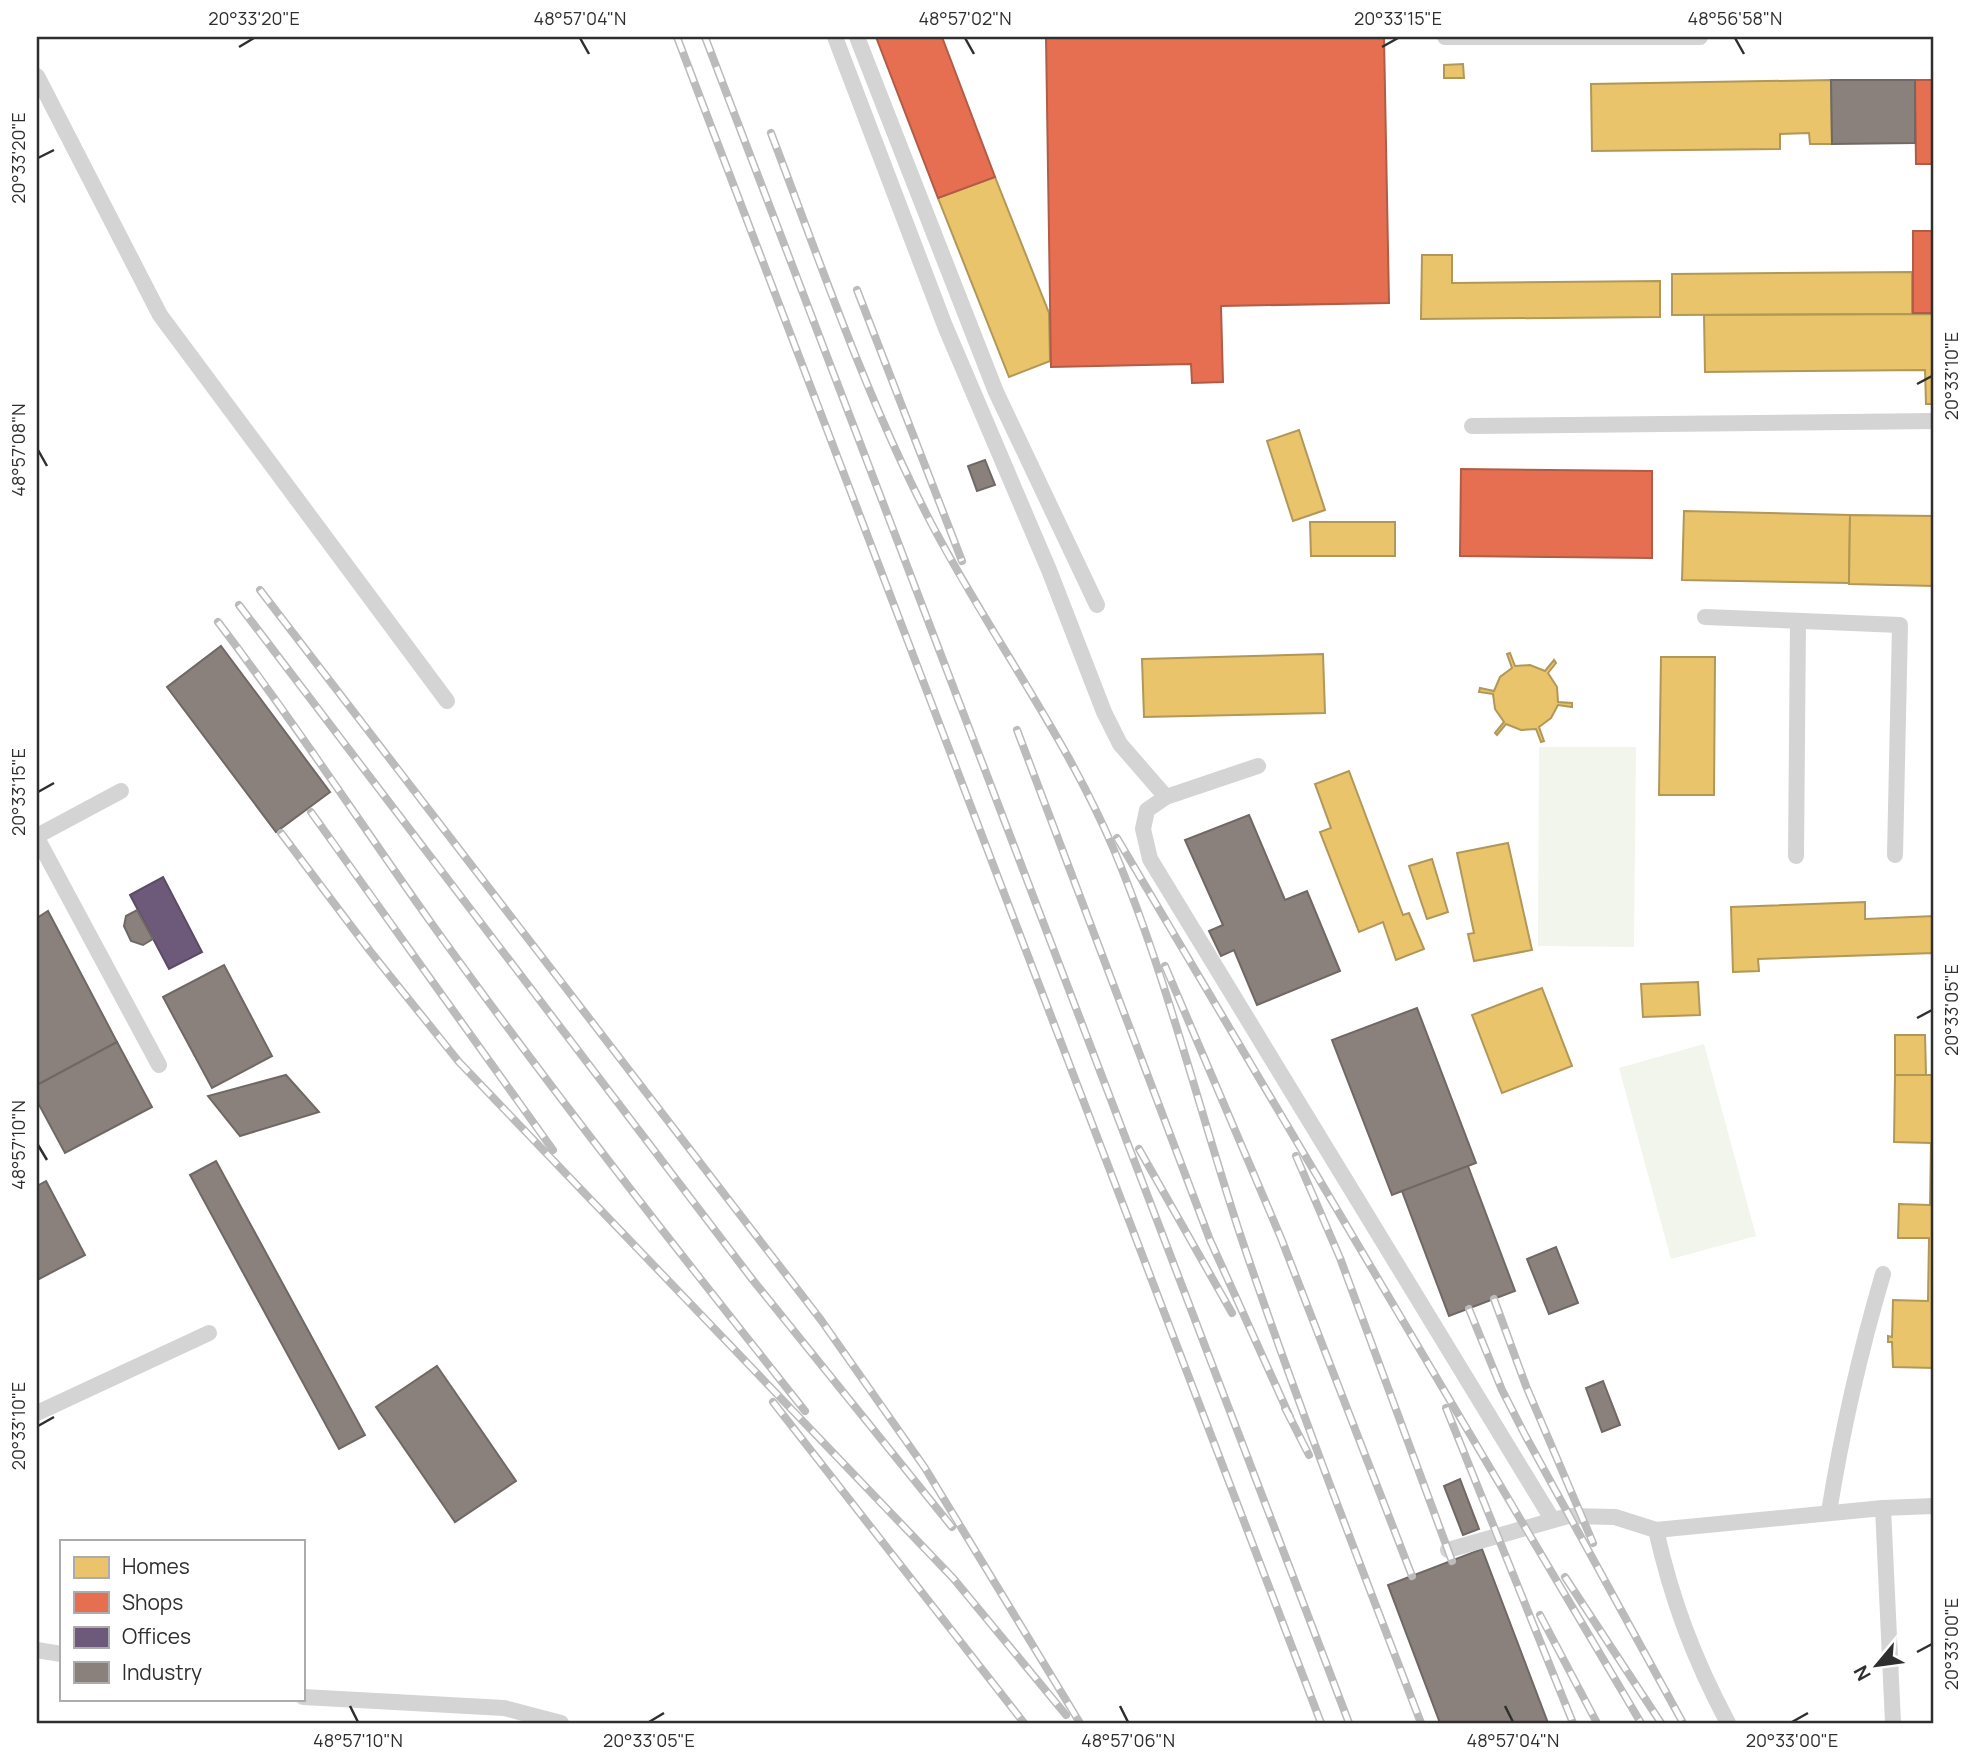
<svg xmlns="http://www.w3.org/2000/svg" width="1971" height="1760" viewBox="0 0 1971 1760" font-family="Manrope,sans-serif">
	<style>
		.green { fill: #f1f5ec }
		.homes { fill: #e9c46a; stroke: #b19758; stroke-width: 2 }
		.shops { fill: #e76f51; stroke: #b05c47; stroke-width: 2 }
		.offices { fill: #6d597a; stroke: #5a4c64; stroke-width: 2 }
		.industry { fill: #8a817c; stroke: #6f6865; stroke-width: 2 }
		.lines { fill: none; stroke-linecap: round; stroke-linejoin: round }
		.lane { stroke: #d4d4d4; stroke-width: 16 }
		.rail-casing { stroke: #bbb; stroke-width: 8 }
		.rail { stroke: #fff; stroke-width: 5; stroke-dasharray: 16; stroke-linecap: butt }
		.ticks { fill: none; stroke: #2f2f2f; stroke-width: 2.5 }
		.neatline { fill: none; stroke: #2f2f2f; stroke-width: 2.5 }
		.ticks-label { font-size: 18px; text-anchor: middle; fill: #2f2f2f }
	</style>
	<rect width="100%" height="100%" fill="#fff"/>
	<g class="green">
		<path d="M1539,747H1636L1634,947L1538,946Z"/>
		<path d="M1704,1044L1756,1236L1671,1259L1619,1068Z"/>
	</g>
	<g class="homes">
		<path d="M1463,64L1464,78H1444V65Z"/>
		<path d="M1831,80L1832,144H1810L1809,133L1780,134V149L1592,151L1591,84Z"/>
		<path d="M995,177L1049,313L1050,361L1009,377L938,198Z"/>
		<path d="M1422,255H1452V283L1660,281V317L1421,319Z"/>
		<path d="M1912,272V314L1672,315V274Z"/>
		<path d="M1934,314V404H1926L1925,370L1705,372L1704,315Z"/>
		<path d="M1299,430L1325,510L1293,521L1267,441Z"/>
		<path d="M1684,511L1850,515L1849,583L1682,580Z"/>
		<path d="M1850,515L1934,516V586L1849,584Z"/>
		<path d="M1310,522H1395V556H1311Z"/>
		<path d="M1510,653L1515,666L1530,665L1545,671L1554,660L1556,663L1548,673L1557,687L1558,702L1572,703V707L1558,705L1551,718L1539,727L1544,741L1541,742L1536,729L1521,730L1506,724L1497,735L1495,733L1504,722L1495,709L1493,694L1479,692L1480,688L1494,691L1500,677L1512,668L1507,654Z"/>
		<path d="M1323,654L1325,713L1144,717L1142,659Z"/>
		<path d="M1661,657H1715L1714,795H1659Z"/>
		<path d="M1349,771L1403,915L1409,913L1424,949L1396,960L1383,922L1359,932L1320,832L1331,828L1315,784Z"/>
		<path d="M1508,843L1532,950L1474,961L1468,934L1474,933L1457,853Z"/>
		<path d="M1432,859L1448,912L1427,919L1409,866Z"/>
		<path d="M1865,902V919L1934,916V953L1758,959L1759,971L1733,972L1731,907Z"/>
		<path d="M1698,982L1700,1015L1643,1017L1641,984Z"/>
		<path d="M1542,988L1572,1066L1502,1093L1472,1015Z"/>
		<path d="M1895,1035H1925L1926,1075H1895Z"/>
		<path d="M1895,1075H1934V1368L1893,1367L1892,1342H1888V1336L1892,1337L1893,1300L1928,1301L1929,1238H1898L1899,1204L1930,1205L1931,1143L1894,1142Z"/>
	</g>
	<g class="shops">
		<path d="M876,37H942L995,177L938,198Z"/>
		<path d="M1046,37H1384L1389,303L1221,306L1223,382L1192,383L1191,364L1051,367Z"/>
		<path d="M1915,80H1934V164H1916Z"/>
		<rect x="1913" y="231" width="21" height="82"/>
		<path d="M1461,469L1652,471V558L1460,556Z"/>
	</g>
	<path class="offices" d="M163,877L202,952L169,969L130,895Z"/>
	<g class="industry">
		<path d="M1831,80H1915V143L1832,144Z"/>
		<path d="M985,460L995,485L977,491L968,466Z"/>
		<path d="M221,646L330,792L276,832L167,687Z"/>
		<path d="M1249,815L1285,900L1307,891L1340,971L1257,1005L1234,950L1221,956L1209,931L1223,925L1185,840Z"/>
		<path d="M137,910L153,939L143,945L131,941L124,926L126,916Z"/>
		<path d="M48,911L117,1042L37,1085V918Z"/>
		<path d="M224,965L272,1056L212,1088L163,997Z"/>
		<path d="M1417,1008L1476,1163L1392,1195L1332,1040Z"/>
		<path d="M117,1042L152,1107L65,1153L37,1101V1085Z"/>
		<path d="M286,1075L319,1112L240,1136L208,1096Z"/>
		<path d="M216,1161L365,1435L339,1449L190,1175Z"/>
		<path d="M1468,1166L1515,1291L1449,1316L1402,1191Z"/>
		<path d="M46,1181L85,1255L37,1280V1186Z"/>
		<path d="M1556,1247L1578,1303L1549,1314L1527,1259Z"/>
		<path d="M437,1366L516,1481L455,1522L376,1407Z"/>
		<path d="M1603,1381L1620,1425L1602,1432L1586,1388Z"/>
		<path d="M1460,1479L1479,1529L1463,1535L1444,1486Z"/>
		<path d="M1482,1549L1548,1723H1440L1388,1585Z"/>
	</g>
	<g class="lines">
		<g class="lane">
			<path d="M835,37L945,326L1049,570L1104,712L1120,744L1166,797"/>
			<path d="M857,37L996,392L1097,605"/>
			<path d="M1445,37H1700"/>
			<path d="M37,76L160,315L447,701"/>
			<path d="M1472,426L1934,421"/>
			<path d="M1705,617L1900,625L1895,855"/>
			<path d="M1258,766L1166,797L1147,810L1143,829L1150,859L1552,1519"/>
			<path d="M37,836L121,791"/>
			<path d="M37,838L159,1065"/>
			<path d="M1796,856L1798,621"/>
			<path d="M37,1413L209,1333"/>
			<path d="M1829,1512C1842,1431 1860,1352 1883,1274"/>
			<path d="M1656,1530C1672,1601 1694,1659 1728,1723"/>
			<path d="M1448,1550L1568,1516L1615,1517L1656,1530L1883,1508"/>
			<path d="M37,1650L61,1654"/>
			<path d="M303,1697L504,1708L561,1723"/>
			<path d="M1893,1723L1883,1508L1934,1506"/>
		</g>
		<defs>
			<g id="rail">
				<path d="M677,37L1321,1723"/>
				<path d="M705,37L1349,1723"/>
				<path d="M771,133C820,262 865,394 928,517C986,630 1064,732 1114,850C1165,972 1197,1102 1238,1228C1294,1395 1358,1559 1421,1723"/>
				<path d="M857,290L962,561"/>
				<path d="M260,590L821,1320L925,1468L1080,1723"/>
				<path d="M239,605L752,1279L952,1527"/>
				<path d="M218,622C293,720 360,823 432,924C551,1090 678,1251 805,1411"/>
				<path d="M1017,730L1210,1240L1290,1417"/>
				<path d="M311,812L553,1150"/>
				<path d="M281,833L370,951L459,1062L953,1578L1066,1715"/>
				<path d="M1117,838L1641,1723"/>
				<path d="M1165,966L1281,1238L1412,1576"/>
				<path d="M1139,1149L1232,1313"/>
				<path d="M1296,1156L1340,1258L1452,1561"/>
				<path d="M1494,1299L1526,1386L1593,1543"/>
				<path d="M1469,1309L1502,1390L1525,1435L1683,1723"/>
				<path d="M773,1402L1024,1723"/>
				<path d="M1285,1408L1309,1455"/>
				<path d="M1446,1408L1573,1723"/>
				<path d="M1565,1577L1661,1723"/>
				<path d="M1540,1615L1597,1723"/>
			</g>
		</defs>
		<use href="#rail" class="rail-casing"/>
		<use href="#rail" class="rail"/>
	</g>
	<path class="ticks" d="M580,38L589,54M965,38L974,54M1735,38L1744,54M239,47L254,38M1382,47L1398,38M38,158L54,150M1917,384L1932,376M38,450L47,466M38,792L54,783M1917,1018L1932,1010M38,1145L47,1160M38,1426L54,1417M1917,1652L1932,1644M350,1706L358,1722M1120,1706L1128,1722M1505,1706L1513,1722M649,1722L664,1713M1792,1722L1808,1713"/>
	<rect width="1971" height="1760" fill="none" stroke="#ffffff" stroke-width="77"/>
	<rect x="60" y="1540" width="245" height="161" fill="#ffffff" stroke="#acacac" stroke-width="2"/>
	<rect x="74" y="1557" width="35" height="21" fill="#e9c46a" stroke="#acacac" stroke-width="2"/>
	<text x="122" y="1574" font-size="21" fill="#2f2f2f">Homes</text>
	<rect x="74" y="1592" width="35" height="21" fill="#e76f51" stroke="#acacac" stroke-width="2"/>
	<text x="122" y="1610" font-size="21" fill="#2f2f2f">Shops</text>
	<rect x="74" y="1627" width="35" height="21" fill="#6d597a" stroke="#acacac" stroke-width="2"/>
	<text x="122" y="1644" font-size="21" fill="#2f2f2f">Offices</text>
	<rect x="74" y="1662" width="35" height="21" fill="#8a817c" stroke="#acacac" stroke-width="2"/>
	<text x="122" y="1680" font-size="21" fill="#2f2f2f">Industry</text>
	<g transform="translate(1877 1665) rotate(241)" stroke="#ffffff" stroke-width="5" paint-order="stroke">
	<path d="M0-5L12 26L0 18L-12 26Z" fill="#2f2f2f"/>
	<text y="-10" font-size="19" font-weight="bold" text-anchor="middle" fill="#2f2f2f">N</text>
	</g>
	<rect x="38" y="38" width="1894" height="1684" class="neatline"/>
	<g class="ticks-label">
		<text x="254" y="25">20°33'20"E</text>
		<text x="580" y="25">48°57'04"N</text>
		<text x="965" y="25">48°57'02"N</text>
		<text x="1398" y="25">20°33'15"E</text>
		<text x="1735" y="25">48°56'58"N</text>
		<text transform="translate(19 158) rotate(-90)" y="6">20°33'20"E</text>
		<text transform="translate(1952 376) rotate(-90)" y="6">20°33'10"E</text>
		<text transform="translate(19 450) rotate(-90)" y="6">48°57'08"N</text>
		<text transform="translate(19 792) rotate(-90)" y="6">20°33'15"E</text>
		<text transform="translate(1952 1010) rotate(-90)" y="6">20°33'05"E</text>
		<text transform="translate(19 1145) rotate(-90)" y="6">48°57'10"N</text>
		<text transform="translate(19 1426) rotate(-90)" y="6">20°33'10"E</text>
		<text transform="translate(1952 1644) rotate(-90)" y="6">20°33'00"E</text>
		<text x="358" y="1747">48°57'10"N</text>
		<text x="649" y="1747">20°33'05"E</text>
		<text x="1128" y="1747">48°57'06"N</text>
		<text x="1513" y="1747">48°57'04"N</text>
		<text x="1792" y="1747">20°33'00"E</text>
	</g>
</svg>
